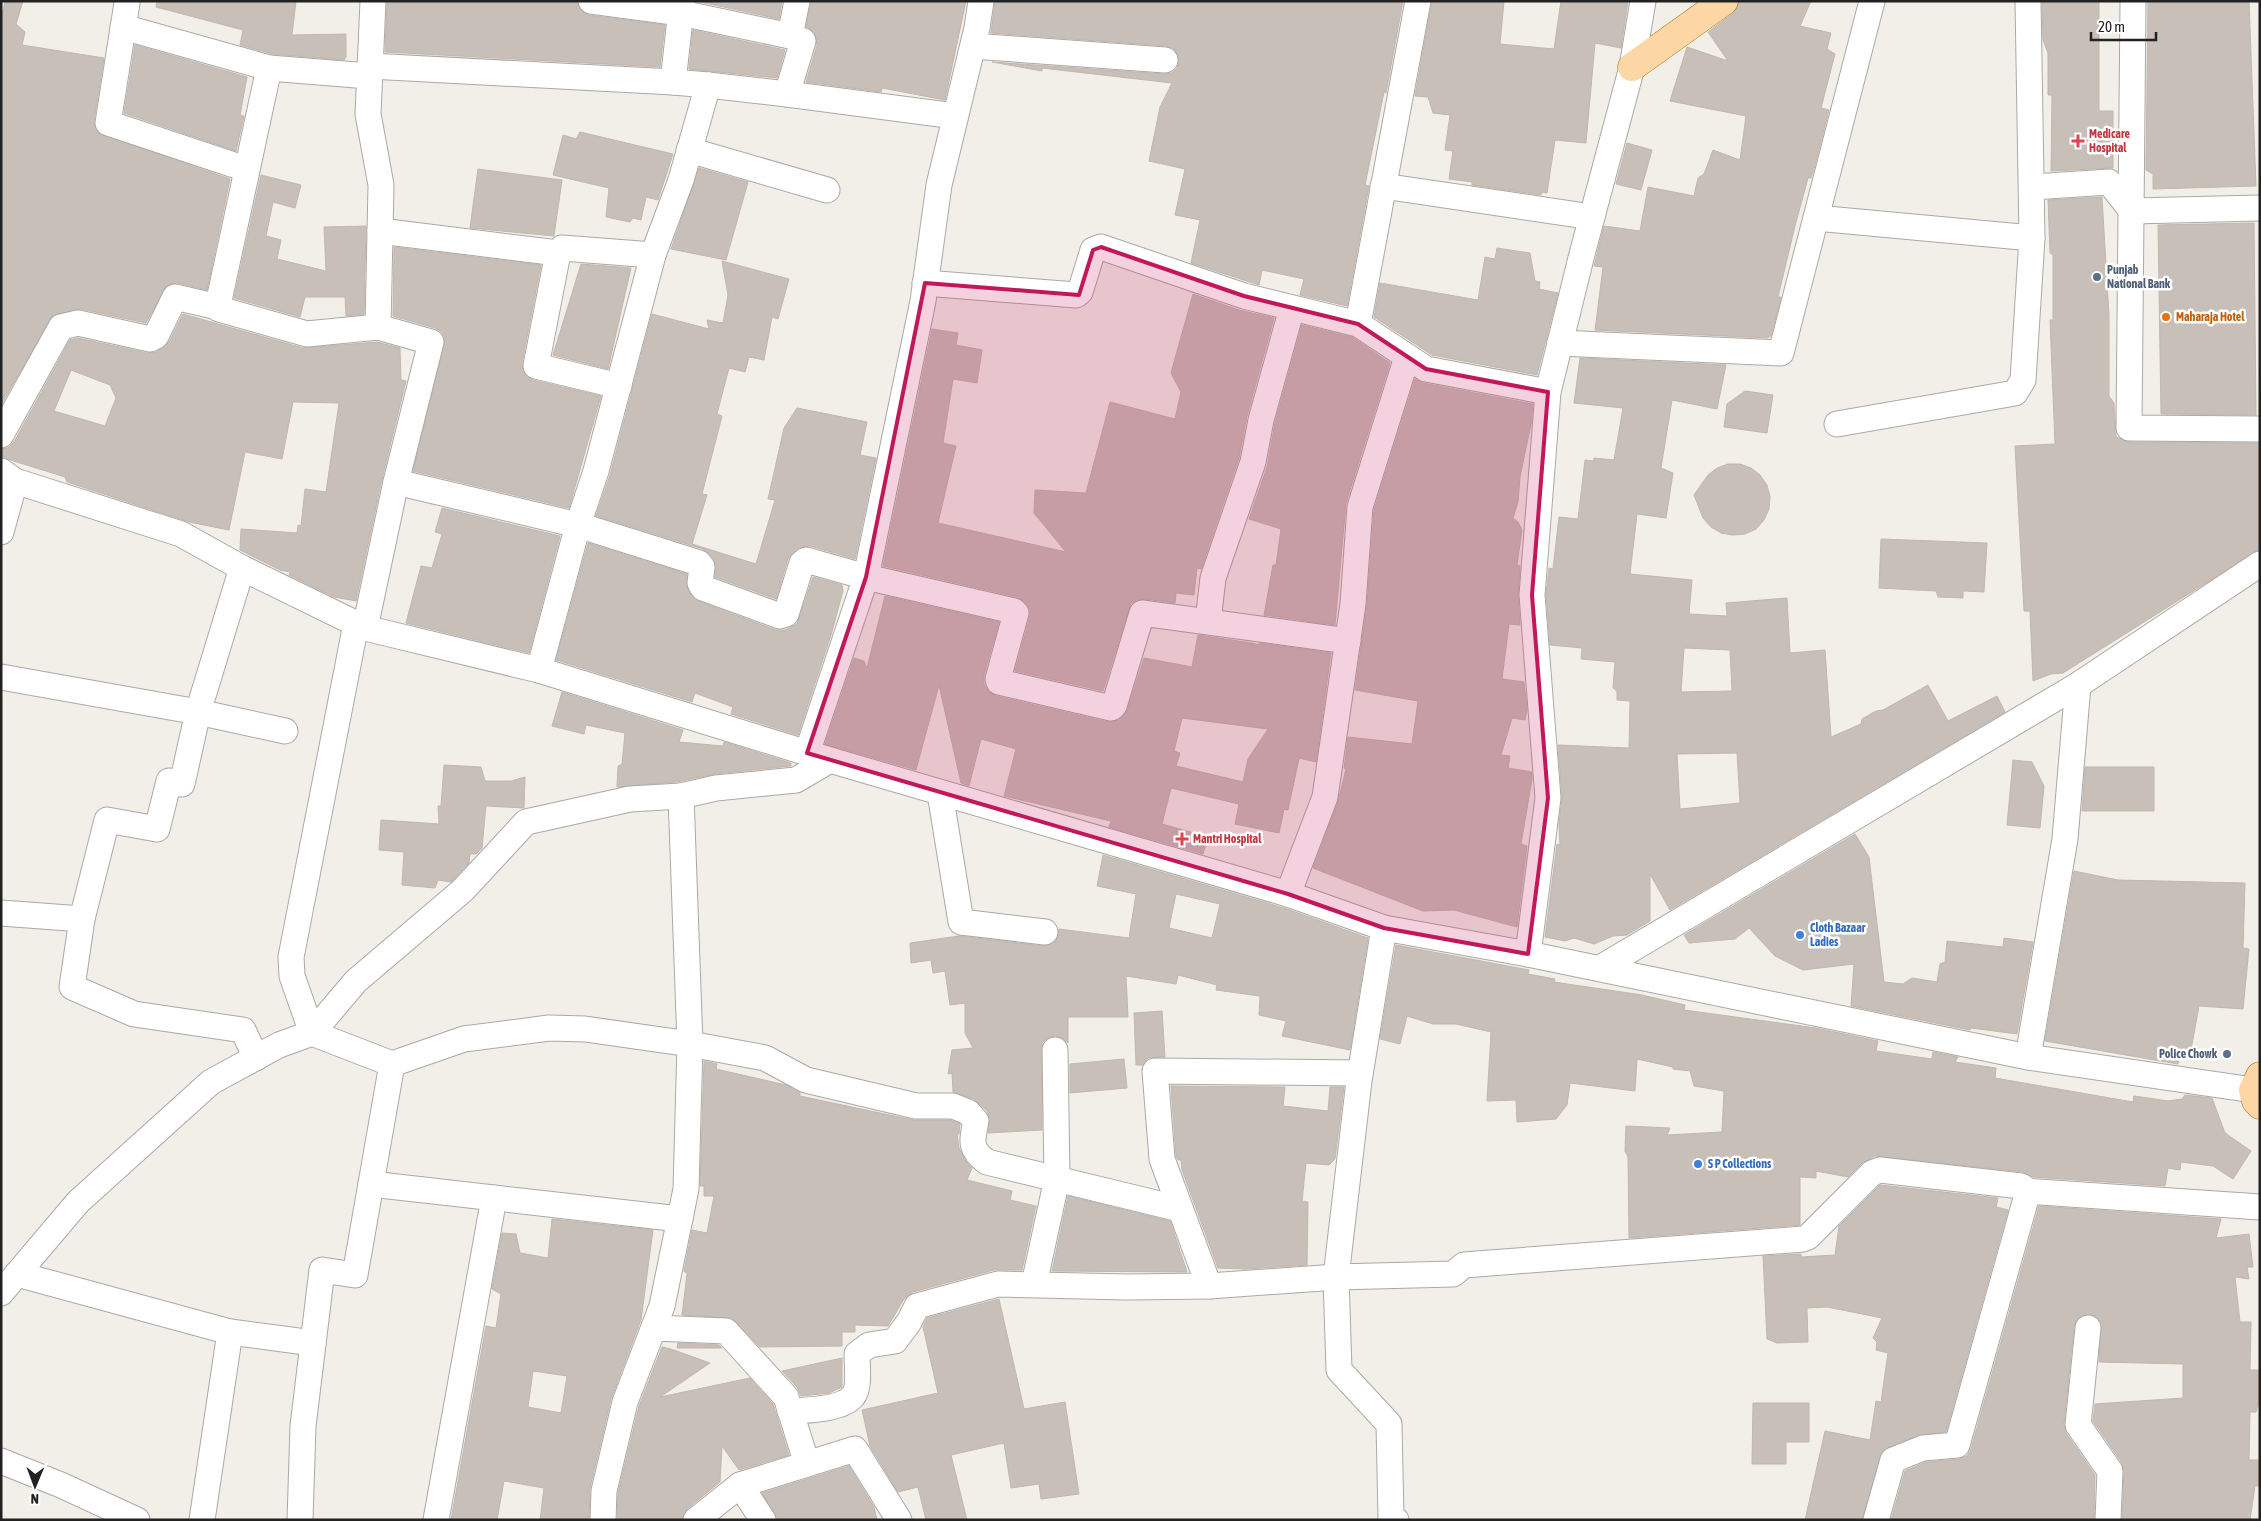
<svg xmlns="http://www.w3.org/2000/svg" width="2261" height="1521" viewBox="0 0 2261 1521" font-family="'Asap Condensed',sans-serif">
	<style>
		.building { fill: #c7bfb8; stroke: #c4b6ab; fill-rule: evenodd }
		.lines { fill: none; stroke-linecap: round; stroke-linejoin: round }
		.minor-casing { stroke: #a9a9a9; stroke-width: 27 }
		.major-casing { stroke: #a06b00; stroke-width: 29 }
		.minor { stroke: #fff; stroke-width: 25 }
		.major { stroke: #fcd6a4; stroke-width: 28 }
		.marked { fill: #c2185b; fill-opacity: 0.2; stroke: #c2185b; stroke-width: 4; stroke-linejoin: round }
		.health-dot { fill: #e0444e; stroke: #fff; stroke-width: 2 }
		.service-dot { fill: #5c6f8a; stroke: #fff; stroke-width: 2 }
		.food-dot { fill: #e8710a; stroke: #fff; stroke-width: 2 }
		.shop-dot { fill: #3f7fe0; stroke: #fff; stroke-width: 2 }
		.labels { text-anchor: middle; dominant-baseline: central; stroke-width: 5; stroke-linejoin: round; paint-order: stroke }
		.health-label { font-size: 12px; font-weight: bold; fill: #be3a42; stroke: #fff; text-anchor: start }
		.service-label { font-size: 12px; font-weight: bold; fill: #4e5e75; stroke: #fff; text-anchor: start }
		.food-label { font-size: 12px; font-weight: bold; fill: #c56008; stroke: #fff; text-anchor: start }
		.shop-label { font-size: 12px; font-weight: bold; fill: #366cbe; stroke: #fff; text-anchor: start }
	</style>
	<rect width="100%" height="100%" fill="#f2efe9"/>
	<g class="building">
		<path d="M5,1H23L16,24L25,32L22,45L104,58L94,121L98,133L230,179L207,290L178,283L166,286L146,323L81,309L53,315L1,405V9L3,11Z"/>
		<path d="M157,1H296L292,35L346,34V57L344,60L272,54L240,45L243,30L156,7Z"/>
		<path d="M387,1H577L582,12L589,15L665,25L660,67L385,52Z"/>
		<path d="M696,1H782L779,19Z"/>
		<path d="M811,1H966L945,100L882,88L881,92L806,82L817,45L814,32L806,27Z"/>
		<path d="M995,1H1403L1386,93L1384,92L1365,185L1369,186L1347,306L1300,295L1304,279L1262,270L1259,285L1191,263L1200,220L1175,215L1185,169L1149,161L1160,107L1172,83L1042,68V71L992,62L1164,74L1172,73L1177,68L1179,61L1173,48L1166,46L991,33Z"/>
		<path d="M1432,1H1504L1500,44L1554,49L1561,1H1628L1621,48L1595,43L1586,143L1555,140L1547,193L1542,192L1541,195L1472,185V182L1449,179L1453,151L1445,150L1450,115L1433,113L1428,97L1415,96Z"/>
		<path d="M1739,1H1811L1800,26L1831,33L1827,49L1835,54L1821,108L1829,110L1815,165L1811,178H1808L1795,226L1778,297H1781L1771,336L1767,338L1595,330L1603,267L1594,266L1604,226L1640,231L1648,187L1694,196L1698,178L1704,174L1713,150L1740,160L1746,116L1670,101L1687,47L1728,61L1708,32L1733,13Z"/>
		<path d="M2042,1H2099V111H2113V168L2051,171L2052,95H2048V53L2043,40Z"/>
		<path d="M2148,1H2249L2256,186L2153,189V174L2146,170Z"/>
		<path d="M693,30L785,50L777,78L689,69Z"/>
		<path d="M135,45L247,77L240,115L244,116L236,151L124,113Z"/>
		<path d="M580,132L673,154L658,200L646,197L641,220L633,218L630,222L606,217L609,188L553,175L563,135L576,139Z"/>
		<path d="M1627,143L1652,150L1641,190L1616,184Z"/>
		<path d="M699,168L748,182L726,260L671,249Z"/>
		<path d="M478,169L562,180L554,236L470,228Z"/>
		<path d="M261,175L301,185L295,208L273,202L266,236L281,240L277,259L326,271L324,227L366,226L364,314L346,316L345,297H305L300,317L234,298Z"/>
		<path d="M2102,197L2109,315V396L2114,403L2116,437L2129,442L2260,443V549L2063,673L2051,674L2033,681L2030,611H2024L2015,446L2055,444L2050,320H2053V255L2050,253L2048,200Z"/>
		<path d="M2254,223L2256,415L2161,414L2158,225Z"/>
		<path d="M394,247L541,265L522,363L523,371L533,380L601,396L569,508L413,471L445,339L442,332L435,328L393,316Z"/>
		<path d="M1497,248L1530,253L1535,281L1540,282L1539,289L1558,293L1537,375L1432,355L1374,317L1380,283L1478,300L1485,257L1495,259Z"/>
		<path d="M722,261L789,279L778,319L772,317L764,360L749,357L745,372L729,368L717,414L722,416L702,494L707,495L692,544L756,564L775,500L768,499L784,428L797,408L867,422L860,455L876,458L855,559L810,546L798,548L788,559L776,599L715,577L714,559L703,549L596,516L610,475L652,314L709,329L707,320L723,323L728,295Z"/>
		<path d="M581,264L631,268L608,369L553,355Z"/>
		<path d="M1193,294L1239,310L1274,318L1247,416L1239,458L1201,569L1197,568L1194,595L1176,593L1175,603L1144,599L1131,603L1103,691L1015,671L1030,616V609L1024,601L1017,597L883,566L932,329L958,333L956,345L982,350L977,383L953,379L943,443L956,446L938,523L1066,552L1034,513L1035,490L1086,493L1110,402L1175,419L1181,392L1171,373Z"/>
		<path d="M183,314L303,348L377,342L400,348L401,380L406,381L382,479L356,601L334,597L289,575L290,572L280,570L240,550L241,529L297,533L298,525L301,526L305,489L326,492L339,403L293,402L282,459L245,452L229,530L189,522L67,482L65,477L1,457V449L8,448L14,442L70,340L78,338L147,353L156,352L169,342ZM71,370L110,385L116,398L105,426L54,411Z"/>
		<path d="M1302,325L1352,337L1390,363L1346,503L1335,625L1264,615L1273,565H1276L1281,529L1249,519L1267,467L1275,423Z"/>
		<path d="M1580,358L1726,365L1717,409L1672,400L1661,468L1673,473L1666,518L1637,514L1630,574L1692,580L1689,614L1727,616L1726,603L1787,598L1790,653L1825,650L1831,737L1861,724L1862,719L1876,711L1883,710L1928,685L1948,721L1997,696L2005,712L1670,910L1650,874V921L1627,935L1613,936L1594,944L1574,938L1565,941L1545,937L1557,844L1560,845L1559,824L1562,797L1558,745L1629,748L1630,701L1617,700V691L1613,688L1615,662L1581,659L1582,648L1550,645L1546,595L1549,568L1553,569L1559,517L1578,519L1585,460L1594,461V458L1614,460L1623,408L1574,403ZM1684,648L1730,650L1732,691L1681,692ZM1737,753L1740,803L1680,809L1677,754Z"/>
		<path d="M1415,379L1423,383L1533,404L1531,424L1520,477L1518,502L1513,518L1518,522L1522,530L1517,565L1520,566L1518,596L1520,625L1509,624L1502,679L1524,682L1527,709L1525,720L1512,718L1501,755L1510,756L1508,768L1532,772V779L1521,844L1527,846L1517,927L1454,910L1423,911L1313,868L1338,802L1346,769L1344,768L1348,737L1412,744L1418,701L1355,690L1367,605L1374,510Z"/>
		<path d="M1745,391L1773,395L1767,433L1724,427L1727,404Z"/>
		<path d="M1728,464H1740L1751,468L1760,475L1767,485L1770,497L1769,509L1764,520L1756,529L1745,534L1733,535L1721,533L1711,527L1703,518L1694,495L1708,475L1717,468Z"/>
		<path d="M442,508L560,536L529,653L406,623L421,566L432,568L442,534L435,532Z"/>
		<path d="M1881,539L1987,543L1984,592L1963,591V598L1938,597L1936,591L1879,588Z"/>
		<path d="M588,543L687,574L688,590L698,601L776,630H785L797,624L813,577L842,585L843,591L831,635L798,735L731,714L733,707L695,693L692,702L556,660Z"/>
		<path d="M885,596L999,622L984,675V684L989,692L996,696L1108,722L1119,720L1127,711L1144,658L1192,667L1198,635L1252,643L1259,645V643L1331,653L1316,762L1299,758L1288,810L1284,809L1279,833L1235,824L1239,804L1171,788L1162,824L1208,837L1203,854L1109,827L1111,821L1004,796L1016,749L981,739L969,786L961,783L939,685L916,770L825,744L854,658L864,661L867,668ZM1182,718L1268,729L1248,759L1243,782L1176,766L1180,753L1174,751Z"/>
		<path d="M562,692L683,730L679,742L723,746L724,742L791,763V766L715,774L676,782L617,787L618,766L622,764L625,733L586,725L584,734L552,726Z"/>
		<path d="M2013,760L2032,762L2044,786L2040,828L2007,825Z"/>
		<path d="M444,765L481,767L485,781H511L525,777L524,808L486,806L482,848L476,854H470L469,863L451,882L438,880L435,888L402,885L404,852L379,850L381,820L439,824L438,806H441Z"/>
		<path d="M2085,767H2154V811H2082Z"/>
		<path d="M1855,834L1869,857L1884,982L1903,984L1912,978L1937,982L1940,964L1945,962L1947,941L2003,947L2004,938L2033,942L2017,1034L1971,1028L1970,1030L1851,1006L1854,964L1803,970L1775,956L1749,928L1735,939L1689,943L1684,935Z"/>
		<path d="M1103,855L1284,908L1368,938L1350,1050L1282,1036L1286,1021L1259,1015L1260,996L1216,990L1217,985L1178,975L1176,984L1126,976L1128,1017H1068V1043L1062,1038L1055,1036L1047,1038L1042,1043V1130L988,1133L990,1118L987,1111L974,1099L953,1092L952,1073L948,1074L952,1050L973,1048L965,1033V1003L950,1005L945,971L933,973L931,960L911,963L910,943L959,936L1044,946L1056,941L1059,929L1129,938L1136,894L1097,886ZM1176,894L1220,904L1212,938L1169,928Z"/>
		<path d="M2074,871L2118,880L2245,883L2243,948L2249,949L2243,1009L2199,1006L2190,1055L2180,1053L2178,1064L2045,1041Z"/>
		<path d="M1396,945L1529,970L1528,974L1555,979L1554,982L1642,995L1685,1005L1684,1010L1816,1028L1878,1041L1876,1051L1932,1059L1933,1052L1958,1057L1955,1062L1996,1068L1995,1078L2133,1102L2134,1096L2168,1101L2182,1099L2185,1095L2212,1098L2225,1133L2251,1151L2233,1179L2213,1166L2181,1162L2180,1170L2168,1168L2165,1186L2033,1177L2023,1172L1875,1156L1862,1163L1848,1177L1816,1171V1178L1800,1177V1225L1629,1238L1628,1157L1625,1151L1626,1126L1670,1128L1667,1135L1722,1132L1724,1091L1694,1086L1690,1071L1673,1069V1067L1637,1059L1635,1091L1570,1083L1567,1105L1556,1119L1517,1122L1516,1100L1487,1101L1491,1032L1456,1024H1433L1407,1016L1400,1044L1380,1039Z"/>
		<path d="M1162,1011L1165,1057L1148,1058L1142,1065H1136L1134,1013Z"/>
		<path d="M1124,1059L1127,1088L1070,1093V1064Z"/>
		<path d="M704,1061L717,1064L716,1069L786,1085L800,1093V1096L913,1120H950L960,1124L959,1134H957L959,1148L965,1160L972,1168L967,1180L1012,1191L1010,1200L1036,1206L1022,1270H994L913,1292L904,1299L888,1326L855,1325V1332H842V1346L760,1347L732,1318L682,1315L687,1274L684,1271L692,1230L707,1233L714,1196H704V1186H700Z"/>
		<path d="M1171,1086L1285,1087L1283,1106L1328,1111L1330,1087H1344L1335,1159L1329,1165L1306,1163L1302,1201L1308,1202L1307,1265L1246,1269L1218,1268L1182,1170L1181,1160H1178L1176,1156Z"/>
		<path d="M1880,1185L1998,1198L1996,1207L2008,1210L1946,1432L1918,1435L1883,1450L1862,1520H1805L1825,1431L1870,1440L1876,1401L1881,1402L1888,1353L1876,1350L1877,1342L1873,1338L1882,1318L1827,1307L1807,1308L1808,1342L1777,1343L1767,1339L1763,1256L1801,1254V1257L1835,1255L1839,1226Z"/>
		<path d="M1068,1196L1170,1221L1187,1272L1052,1271Z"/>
		<path d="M2039,1206L2221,1219L2216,1238L2249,1234L2253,1267H2247L2249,1279L2235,1277L2240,1322H2251L2250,1370H2260V1399L2256,1412H2250L2249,1460H2260V1486H2255L2250,1520H2122L2124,1471L2122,1463L2093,1421L2095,1404L2183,1398V1364L2099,1362L2101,1323L2097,1317L2089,1314L2077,1319L2074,1327L2064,1424L2066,1433L2095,1475L2094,1520H1891L1905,1471L1926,1462L1959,1459L1967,1456L1971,1449Z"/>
		<path d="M552,1219L653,1230L641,1320L611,1399L590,1488L589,1520H540L544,1488L504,1481L497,1520H451L486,1326L496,1328L501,1294L492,1289L502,1233L516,1234L520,1253L548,1258ZM533,1371L567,1376L561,1413L528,1407Z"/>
		<path d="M999,1299L1024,1409L1065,1402L1079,1494L1041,1499L1039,1484L1011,1488L1004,1443L951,1455L967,1520H926L918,1487L898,1492L870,1446L862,1410L938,1393L923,1327L927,1318Z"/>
		<path d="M678,1343L719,1345L722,1348H677Z"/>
		<path d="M662,1347L671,1349L710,1363L660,1397L750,1378L773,1404L789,1455L739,1470L722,1446L720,1482L687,1509L682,1520H617L618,1493L639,1406Z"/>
		<path d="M842,1358V1387L829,1393L801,1396L797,1387L782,1371Z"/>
		<path d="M1753,1403H1809V1442H1786V1464H1752Z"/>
		<path d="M849,1466L874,1507L877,1520H777L762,1493Z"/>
	</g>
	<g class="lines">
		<defs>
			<g id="minor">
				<path d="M591,1L681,13L790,36"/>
				<path d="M2133,1L2129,428L2260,429"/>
				<path d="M127,3L108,123L246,169"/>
				<path d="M123,27L269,68"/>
				<path d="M973,46L1165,60"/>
				<path d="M370,66L673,82"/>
				<path d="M369,76L269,68L218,305L219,309L307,334L378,327"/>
				<path d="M708,85L787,94L803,41L790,36L797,1"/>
				<path d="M787,94L955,116"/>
				<path d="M689,150L827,190"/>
				<path d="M1383,186L1592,217"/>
				<path d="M2032,187L2109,182L2132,211L2260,208"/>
				<path d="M1816,218L2032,238L2028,1"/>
				<path d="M380,231L558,253"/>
				<path d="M925,283L1076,295L1080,292L1093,250L1101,247L1244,296L1358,324L1426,369L1548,392"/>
				<path d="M1358,324L1418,1"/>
				<path d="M1560,343L1781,353L1872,1"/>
				<path d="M619,386L536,366L558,253L562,248L653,255"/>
				<path d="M1837,424L2015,393L2023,380L2032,238"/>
				<path d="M1,435L61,327L78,323L150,339L156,336L175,297L218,307"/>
				<path d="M1,471L15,481L181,534L242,568L365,628L539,670L830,760L1288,894L1384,928L1528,954L2028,1057L2253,1090"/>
				<path d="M396,482L578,525L699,563L702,567L700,583L703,588L780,616L786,614L802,563L806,560L866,577L1014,611L1016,613L998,679L999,682L1111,708L1114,706L1142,613L1348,641"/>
				<path d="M1,532L15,481"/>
				<path d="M1208,621L1213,578L1253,462L1261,420L1292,308"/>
				<path d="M356,624L291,957L292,976L312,1033L392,1064L464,1039L549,1028L585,1029L690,1044L765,1058L806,1080L916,1106H953L968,1112L976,1121C972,1141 969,1149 987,1162L1180,1209"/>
				<path d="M365,628L396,482L431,342L378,327L381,185L368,114L373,1"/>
				<path d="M539,670L578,525L596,471L653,255L681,180L708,85L673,82L682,1"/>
				<path d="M1,677L198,712L285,731"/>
				<path d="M807,753L866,577L923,301L939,185L977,28L981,1"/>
				<path d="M940,793L961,922L1045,932"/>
				<path d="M1288,894L1325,797L1353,604L1360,507L1407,357"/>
				<path d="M1,913L82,919L72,987L134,1014L243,1030L256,1058"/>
				<path d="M82,919L107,820L157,829L169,781L182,784L198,712L242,568"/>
				<path d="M1384,928L1359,1081L1336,1277L1339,1370L1389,1424L1391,1518L1396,1520"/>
				<path d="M1528,954L1548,798L1532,595L1548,392L1581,258L1632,67L1643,1"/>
				<path d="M1600,968L2078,685L2260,564"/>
				<path d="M2028,1057L2065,839L2078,685"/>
				<path d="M371,1184L680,1219"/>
				<path d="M2026,1191L2260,1207"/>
				<path d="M17,1274L230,1332"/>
				<path d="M1034,1284L1057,1179L1055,1050"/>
				<path d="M1209,1286L1162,1159L1155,1071L1360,1073"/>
				<path d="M1,1293L78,1202L211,1082L279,1045L312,1033L356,981L463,890L526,822L630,799L681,796L716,788L796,780L830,760"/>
				<path d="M654,1328L726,1331L786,1397L807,1464"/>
				<path d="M2088,1328L2078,1425L2110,1471L2108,1520"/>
				<path d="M790,1411C806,1410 842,1410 853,1396C860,1388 857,1365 857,1354L869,1345L895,1341L909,1322L917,1306L998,1284L1127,1287L1209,1286L1336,1277L1453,1274L1464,1265L1803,1239L1808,1237L1872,1173L1880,1170L2021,1186L2024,1188L2027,1195L1957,1445L1923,1448L1893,1460L1876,1520"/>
				<path d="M1,1461L61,1485L137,1520"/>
				<path d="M740,1485L763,1520"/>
				<path d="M202,1520L230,1332L313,1343"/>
				<path d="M300,1520L303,1426L322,1270L355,1275L392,1064"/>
				<path d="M436,1520L494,1198"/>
				<path d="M603,1520L604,1491L625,1402L662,1306L686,1189L690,1044L681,796"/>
				<path d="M696,1520L740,1485L855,1449L899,1520"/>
			</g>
			<g id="major">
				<path d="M1632,67L1724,1"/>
				<path d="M2260,1076L2253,1090L2256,1101L2260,1105"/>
			</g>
		</defs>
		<use href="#minor" class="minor-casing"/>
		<use href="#major" class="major-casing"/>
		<use href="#minor" class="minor"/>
		<use href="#major" class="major"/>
	</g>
	<path class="marked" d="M1101,247L1244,296L1358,324L1426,369L1548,392L1532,595L1548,798L1528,954L1384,928L1288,894L807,753L866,577L925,283L1079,295L1093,250Z"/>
	<g class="health-dot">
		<path d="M2075.5 133.5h5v5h5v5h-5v5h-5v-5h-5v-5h5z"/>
		<path d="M1179.5 831.5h5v5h5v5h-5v5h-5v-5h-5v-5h5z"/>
	</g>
	<g class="service-dot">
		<circle cx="2097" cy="277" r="5"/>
		<circle cx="2227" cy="1054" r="5"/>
	</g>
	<circle class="food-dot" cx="2166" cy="317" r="5"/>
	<g class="shop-dot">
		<circle cx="1800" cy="935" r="5"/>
		<circle cx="1698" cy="1164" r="5"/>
	</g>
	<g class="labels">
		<g class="health-label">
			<text x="2089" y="134">Medicare<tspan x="2089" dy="14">Hospital</tspan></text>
			<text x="1193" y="839">Mantri Hospital</text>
		</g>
		<g class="service-label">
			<text x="2107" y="270">Punjab<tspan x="2107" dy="14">National Bank</tspan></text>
			<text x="2217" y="1054" text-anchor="end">Police Chowk</text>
		</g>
		<g class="food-label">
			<text x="2176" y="317">Maharaja Hotel</text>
		</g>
		<g class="shop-label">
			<text x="1810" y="928">Cloth Bazaar<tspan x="1810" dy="14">Ladies</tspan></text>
			<text x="1708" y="1164">S P Collections</text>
		</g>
	</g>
	<rect width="2261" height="1521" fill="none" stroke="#222222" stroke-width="5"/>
	<g transform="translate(35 1486) rotate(181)" stroke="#ffffff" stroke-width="4" paint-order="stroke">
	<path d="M0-4L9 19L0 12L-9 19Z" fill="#222222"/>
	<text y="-8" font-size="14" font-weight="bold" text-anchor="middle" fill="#222222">N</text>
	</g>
	<path d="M2091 32v8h65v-8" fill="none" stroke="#222222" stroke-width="2.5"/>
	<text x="2098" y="32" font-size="15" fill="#222222" stroke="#ffffff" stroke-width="4" paint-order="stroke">20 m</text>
</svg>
